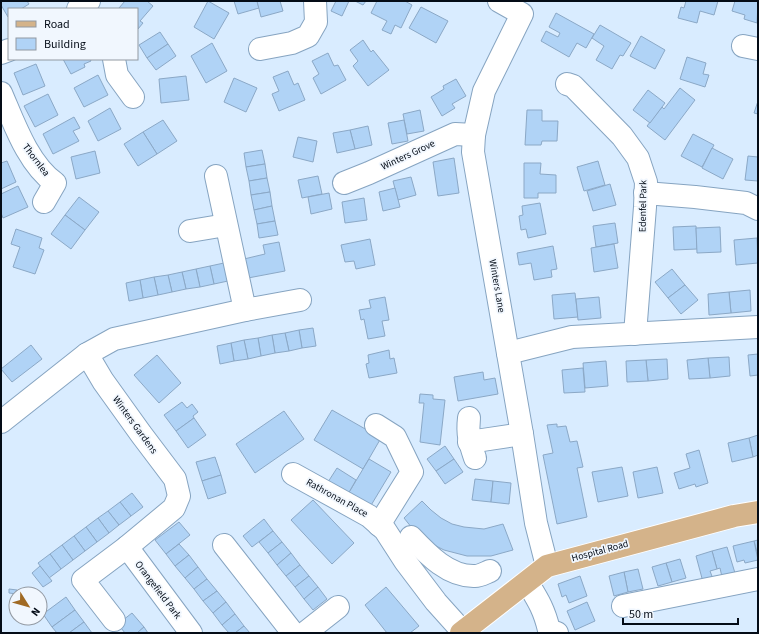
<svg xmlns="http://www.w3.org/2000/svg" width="759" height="634" viewBox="0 0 759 634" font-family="'Source Sans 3',sans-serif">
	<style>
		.building { fill: #b0d3f6; stroke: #8ba8c6 }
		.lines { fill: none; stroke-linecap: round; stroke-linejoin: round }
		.minor-casing { stroke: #86a4c1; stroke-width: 24 }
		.major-casing { stroke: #fff; stroke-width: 24 }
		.minor { stroke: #fff; stroke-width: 22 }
		.major { stroke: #d4b38a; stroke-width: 22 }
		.labels { text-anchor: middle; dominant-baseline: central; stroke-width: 3.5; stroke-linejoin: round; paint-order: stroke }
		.street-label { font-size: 10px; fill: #040c17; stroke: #f1f7fe }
	</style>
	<rect width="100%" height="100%" fill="#d9ecff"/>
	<g class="building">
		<path d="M1,1H27L29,4L21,9H9L8,17L1,5Z"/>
		<path d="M125,1H147L153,6L140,21L143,23L138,29L137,9H121L119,8Z"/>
		<path d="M208,1L229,13L214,39L194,27Z"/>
		<path d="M234,1H257L259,8L238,14Z"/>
		<path d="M257,1H280L283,11L261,17Z"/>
		<path d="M336,1H349L342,16L331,11Z"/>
		<path d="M355,1H366L363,5Z"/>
		<path d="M377,1H405L412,5L401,28L395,25L391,34L382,30L387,21L371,13Z"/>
		<path d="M686,1H718L714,15L700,11L697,23L678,18L681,7L684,8Z"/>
		<path d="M735,1H758L757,23L744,19L745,15L732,11Z"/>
		<path d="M421,7L448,21L436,43L409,28Z"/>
		<path d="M556,13L594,34L586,48L577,43L569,57L541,41L546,31L558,37L560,33L549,27Z"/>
		<path d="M600,25L631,43L623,56L620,55L612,69L596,60L604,46L592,38Z"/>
		<path d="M160,32L168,44L147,58L139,45Z"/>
		<path d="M641,36L665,50L655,69L630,56Z"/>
		<path d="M363,40L371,52L373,50L389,70L368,86L353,66L358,61L350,50Z"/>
		<path d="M212,43L227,71L206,83L191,56Z"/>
		<path d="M168,44L176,56L156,70L147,58Z"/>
		<path d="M328,53L334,66L338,65L346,80L321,94L313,78L319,74L312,61Z"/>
		<path d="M687,57L706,63L703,74L709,75L705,87L680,79Z"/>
		<path d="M63,59H90L91,61L84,64L85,67L71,74Z"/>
		<path d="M36,64L45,86L23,95L14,73Z"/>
		<path d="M288,71L294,85L298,83L305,100L279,111L272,94L279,91L273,77Z"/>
		<path d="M98,75L108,95L84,107L74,88Z"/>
		<path d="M186,76L189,100L161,103L159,79Z"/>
		<path d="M234,78L257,88L246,112L224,102Z"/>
		<path d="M456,79L466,96L452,104L455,108L442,116L431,97L444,89L443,86Z"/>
		<path d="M680,88L695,100L665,140L647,126L662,107L664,109Z"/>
		<path d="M648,90L665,103L650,123L633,110Z"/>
		<path d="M48,94L58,115L35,127L24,106Z"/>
		<path d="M758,101V114L754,113Z"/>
		<path d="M110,108L121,129L98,141L88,121Z"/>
		<path d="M420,110L424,131L407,134L403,114Z"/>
		<path d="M527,110H542V121H558L557,141H542L541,145H525Z"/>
		<path d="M74,117L80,128L73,131L79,141L53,154L43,134Z"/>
		<path d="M163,120L177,141L157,154L143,132Z"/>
		<path d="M404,120L408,141L392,144L388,123Z"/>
		<path d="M368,126L372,145L355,149L350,130Z"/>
		<path d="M350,130L355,149L337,153L333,133Z"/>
		<path d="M143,132L157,154L138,166L124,144Z"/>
		<path d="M693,134L714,145L702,167L681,156Z"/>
		<path d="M298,137L317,141L313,162L293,157Z"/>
		<path d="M712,148L733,159L723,179L702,168Z"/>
		<path d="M262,150L265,164L246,167L244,153Z"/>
		<path d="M95,151L100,173L76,179L71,157Z"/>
		<path d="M748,156L758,157V181L745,180Z"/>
		<path d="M454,158L459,193L438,196L433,162Z"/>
		<path d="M7,161L16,182L1,189V163Z"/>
		<path d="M598,161L605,185L584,191L577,167Z"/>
		<path d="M524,163H541L540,174L556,175V193H538V198H524Z"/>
		<path d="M265,164L267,178L249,181L246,167Z"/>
		<path d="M318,176L322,194L302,198L298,180Z"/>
		<path d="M411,177L416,195L398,200L393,181Z"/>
		<path d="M267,178L270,192L251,195L249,181Z"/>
		<path d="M610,184L616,205L593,211L587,191Z"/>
		<path d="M18,186L28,207L3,218L1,213V194Z"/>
		<path d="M395,188L400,207L383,211L379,192Z"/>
		<path d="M270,192L272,206L254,210L251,195Z"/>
		<path d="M329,193L332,209L311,214L308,197Z"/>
		<path d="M79,197L99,212L85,230L65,215Z"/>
		<path d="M364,198L367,220L345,223L342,202Z"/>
		<path d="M540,203L546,234L528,238L526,229L521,230L519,216L523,215L522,206Z"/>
		<path d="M272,206L275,221L257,224L254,210Z"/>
		<path d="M65,215L85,230L71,249L51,234Z"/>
		<path d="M275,221L278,235L259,238L257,224Z"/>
		<path d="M615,223L618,243L596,247L593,226Z"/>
		<path d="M696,226L697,249L674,250L673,227Z"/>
		<path d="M720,227L721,252L697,253L696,228Z"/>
		<path d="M16,229L42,238L39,248L44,250L35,274L13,267L20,247L11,244Z"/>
		<path d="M757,238L758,263L736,265L734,240Z"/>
		<path d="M370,239L375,265L356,269L354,261L345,262L341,245Z"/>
		<path d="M279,242L285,271L248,278L244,259L265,254L263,245Z"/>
		<path d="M614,244L618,268L594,272L591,248Z"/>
		<path d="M553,246L557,269L551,270L552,277L534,280L531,263L519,265L517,253Z"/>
		<path d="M224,263L228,281L214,284L210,266Z"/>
		<path d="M210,266L214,284L200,287L196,269Z"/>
		<path d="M196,269L200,287L186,289L182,272Z"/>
		<path d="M672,269L685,285L668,298L655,282Z"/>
		<path d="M182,272L186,289L172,292L168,275Z"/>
		<path d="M168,275L172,292L158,295L154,277Z"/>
		<path d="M154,277L158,295L143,298L140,280Z"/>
		<path d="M140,280L143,298L129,301L126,283Z"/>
		<path d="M685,285L698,300L681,314L668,298Z"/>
		<path d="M750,290L751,311L731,313L729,292Z"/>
		<path d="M729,292L731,313L709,315L708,294Z"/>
		<path d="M575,293L578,317L554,319L552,295Z"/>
		<path d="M385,297L389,320L382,321L385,336L368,339L364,319L361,320L359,310L371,308L369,300Z"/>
		<path d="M599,297L601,318L578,320L576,299Z"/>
		<path d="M313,328L316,346L302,348L299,330Z"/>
		<path d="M299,330L302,348L289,351L285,333Z"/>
		<path d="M285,333L289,351L275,353L272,335Z"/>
		<path d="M272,335L275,353L261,356L258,338Z"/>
		<path d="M258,338L261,356L248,359L244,340Z"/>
		<path d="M244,340L248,359L234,361L231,343Z"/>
		<path d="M231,343L234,361L220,364L217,346Z"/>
		<path d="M31,345L42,359L12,382L1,369Z"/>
		<path d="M389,350L390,359L394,358L397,373L369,378L366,364L369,363L368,355Z"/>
		<path d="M758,354V375L750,376L748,355Z"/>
		<path d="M157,355L181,383L159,403L134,375Z"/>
		<path d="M729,357L730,376L710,378L708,358Z"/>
		<path d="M708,358L710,378L689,379L687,360Z"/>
		<path d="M667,359L668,379L648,381L646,360Z"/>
		<path d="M646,360L648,381L627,382L626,361Z"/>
		<path d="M606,361L608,386L585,388L583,363Z"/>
		<path d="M583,368L585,392L564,393L562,370Z"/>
		<path d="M483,372L484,380L495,378L498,394L458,401L454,377Z"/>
		<path d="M420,394L433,395V399L445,400L440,445L420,442L424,403H419Z"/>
		<path d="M182,402L187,408L192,404L198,412L193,416L194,418L176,431L164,415Z"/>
		<path d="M332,410L381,438L363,469L314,440Z"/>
		<path d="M284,411L304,439L255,473L236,444Z"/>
		<path d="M194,418L206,435L188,448L176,431Z"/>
		<path d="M557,424V427L566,426L570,442L577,441L583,467L577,468L587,517L557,524L543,455L553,453L547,425Z"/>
		<path d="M758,435V455L753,457L749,438Z"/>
		<path d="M749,438L753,457L732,462L728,443Z"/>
		<path d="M445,446L454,459L436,471L427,459Z"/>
		<path d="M699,450L708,483L696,487L695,484L679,489L674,473L690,468L686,454Z"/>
		<path d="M215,457L221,475L202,481L196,462Z"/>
		<path d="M369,459L391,472L370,507L348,494Z"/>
		<path d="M454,459L463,472L445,484L436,471Z"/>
		<path d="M622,467L628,496L598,502L592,472Z"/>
		<path d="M657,467L663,493L638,498L633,472Z"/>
		<path d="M337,468L356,480L348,494L328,482Z"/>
		<path d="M221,475L226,493L208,499L202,481Z"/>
		<path d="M475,479L493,481L491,502L472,500Z"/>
		<path d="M493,481L511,483L509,504L491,502Z"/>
		<path d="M132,493L143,507L131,516L120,502Z"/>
		<path d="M313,500L354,543L332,564L291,520Z"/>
		<path d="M422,501L431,510L441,518L452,524L464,527L484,529L503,524L513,550L491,556H467L444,550L432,544L412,528L404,518Z"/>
		<path d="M120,502L131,516L119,525L108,511Z"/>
		<path d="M108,511L119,525L109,533L98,518Z"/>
		<path d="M98,518L109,533L97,542L86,527Z"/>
		<path d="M264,519L273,531L252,547L243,536Z"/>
		<path d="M179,522L190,535L166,554L155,540Z"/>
		<path d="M86,527L97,542L85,551L74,536Z"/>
		<path d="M273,531L282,542L268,553L259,542Z"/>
		<path d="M74,536L85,551L73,560L62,545Z"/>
		<path d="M758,540V556L754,541Z"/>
		<path d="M754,541L758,560L745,563L744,560L737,562L733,546Z"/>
		<path d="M282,542L291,553L277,565L268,553Z"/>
		<path d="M179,544L189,555L175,566L166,554Z"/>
		<path d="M62,545L73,560L61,569L50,554Z"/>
		<path d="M727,547L735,573L722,577L720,568L717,569L712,551Z"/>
		<path d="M712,551L717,569L710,571L713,579L703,582L696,556Z"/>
		<path d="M291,553L300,565L286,576L277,565Z"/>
		<path d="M50,554L61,569L49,578L38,563Z"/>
		<path d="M189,555L198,567L185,578L175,566Z"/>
		<path d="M680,559L686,578L672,582L666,563Z"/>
		<path d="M666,563L672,582L658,586L652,567Z"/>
		<path d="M300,565L309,576L295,587L286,576Z"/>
		<path d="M40,566L52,581L43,587L32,573Z"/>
		<path d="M198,567L207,579L194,589L185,578Z"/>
		<path d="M638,569L643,589L628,592L624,572Z"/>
		<path d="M624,572L628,592L614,596L609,576Z"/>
		<path d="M309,576L318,587L304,599L295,587Z"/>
		<path d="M580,576L587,596L569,603L566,595L562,597L558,584Z"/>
		<path d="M207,579L217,591L203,601L194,589Z"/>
		<path d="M318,587L327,599L313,610L304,599Z"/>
		<path d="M386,587L419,626L410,633H387L365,605Z"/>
		<path d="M9,589L17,590V594L9,593Z"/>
		<path d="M217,591L226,602L213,613L203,601Z"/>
		<path d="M66,597L75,610L52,627L43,614Z"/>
		<path d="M226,602L235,614L222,625L213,613Z"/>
		<path d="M587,602L595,621L575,630L567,611Z"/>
		<path d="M75,610L84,622L69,633H57L52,627Z"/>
		<path d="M132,613L144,627L137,633H125L118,624Z"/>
		<path d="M235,614L244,626L235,633H229L222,625Z"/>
		<path d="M84,622L92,633H69Z"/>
		<path d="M244,626L250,633H235Z"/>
		<path d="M144,627L148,633H137Z"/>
	</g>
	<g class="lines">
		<defs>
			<g id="minor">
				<path d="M499,1L522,14L484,91L474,135L473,152L522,434L536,523L547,566"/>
				<path d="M78,9L89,1"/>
				<path d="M743,46L758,49"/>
				<path d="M260,49L292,43L308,36L316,22L315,1"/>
				<path d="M1,53L9,50"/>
				<path d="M114,59L117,75L133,97"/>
				<path d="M567,84L573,86L622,136L638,158L646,182L645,207L635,334"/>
				<path d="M1,93C14,123 28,164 55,183L44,202"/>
				<path d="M216,176L245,310"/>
				<path d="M344,183L369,173L455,134L474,135"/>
				<path d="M645,193L695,197L746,203L758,209"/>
				<path d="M190,231L226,225"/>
				<path d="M508,353L572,337L758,327"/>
				<path d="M87,354L103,381L141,434L175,479L179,496L174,508L127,547L83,580L114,620"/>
				<path d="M469,418C467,435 470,443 475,458"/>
				<path d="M1,422L87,354L114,339L245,310L300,300"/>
				<path d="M376,425L395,437L412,472L379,525"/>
				<path d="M469,442L522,434"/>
				<path d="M293,474L369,516L385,530L405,561L436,602L463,632"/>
				<path d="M411,537C428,555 449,577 475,576C480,576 485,573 490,571"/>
				<path d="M224,545L293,633"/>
				<path d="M127,547L191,633"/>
				<path d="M527,582C538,600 544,609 549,630L557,633"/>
				<path d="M623,606L758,579"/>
				<path d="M305,633L338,607"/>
			</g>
			<path id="major" d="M461,633L547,566L734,516L758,512"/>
		</defs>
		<use href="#minor" class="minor-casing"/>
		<use href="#major" class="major-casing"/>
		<use href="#minor" class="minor"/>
		<use href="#major" class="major"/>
	</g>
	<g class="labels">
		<g class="street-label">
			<text transform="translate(408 155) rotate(-25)">Winters Grove</text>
			<text transform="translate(36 160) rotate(53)">Thornlea</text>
			<text transform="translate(643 206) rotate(-89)">Edenfel Park</text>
			<text transform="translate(497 286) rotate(80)">Winters Lane</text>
			<text transform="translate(135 425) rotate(54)">Winters Gardens</text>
			<text transform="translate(337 498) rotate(29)">Rathronan Place</text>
			<text transform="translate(600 551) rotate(-15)">Hospital Road</text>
			<text transform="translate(158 590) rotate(53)">Orangefield Park</text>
		</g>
	</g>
	<rect width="759" height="634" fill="none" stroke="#040c17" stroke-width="4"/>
	<rect x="8" y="8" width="130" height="52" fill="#f1f7fe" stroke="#9299a2"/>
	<rect x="16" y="21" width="20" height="6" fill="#d4b38a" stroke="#9299a2"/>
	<text x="44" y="28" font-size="12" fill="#040c17">Road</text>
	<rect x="16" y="38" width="20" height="12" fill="#b0d3f6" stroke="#9299a2"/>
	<text x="44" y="48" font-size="12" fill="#040c17">Building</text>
	<g transform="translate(28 606) rotate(127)"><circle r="19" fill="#f1f7fe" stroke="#9299a2"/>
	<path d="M0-3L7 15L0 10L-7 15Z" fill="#a06a24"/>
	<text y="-6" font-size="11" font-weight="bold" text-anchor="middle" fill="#040c17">N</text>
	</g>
	<path d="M623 618v6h115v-6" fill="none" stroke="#040c17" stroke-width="2"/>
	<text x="629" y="618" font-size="12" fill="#040c17" stroke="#f1f7fe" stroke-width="3" paint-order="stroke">50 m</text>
</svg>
